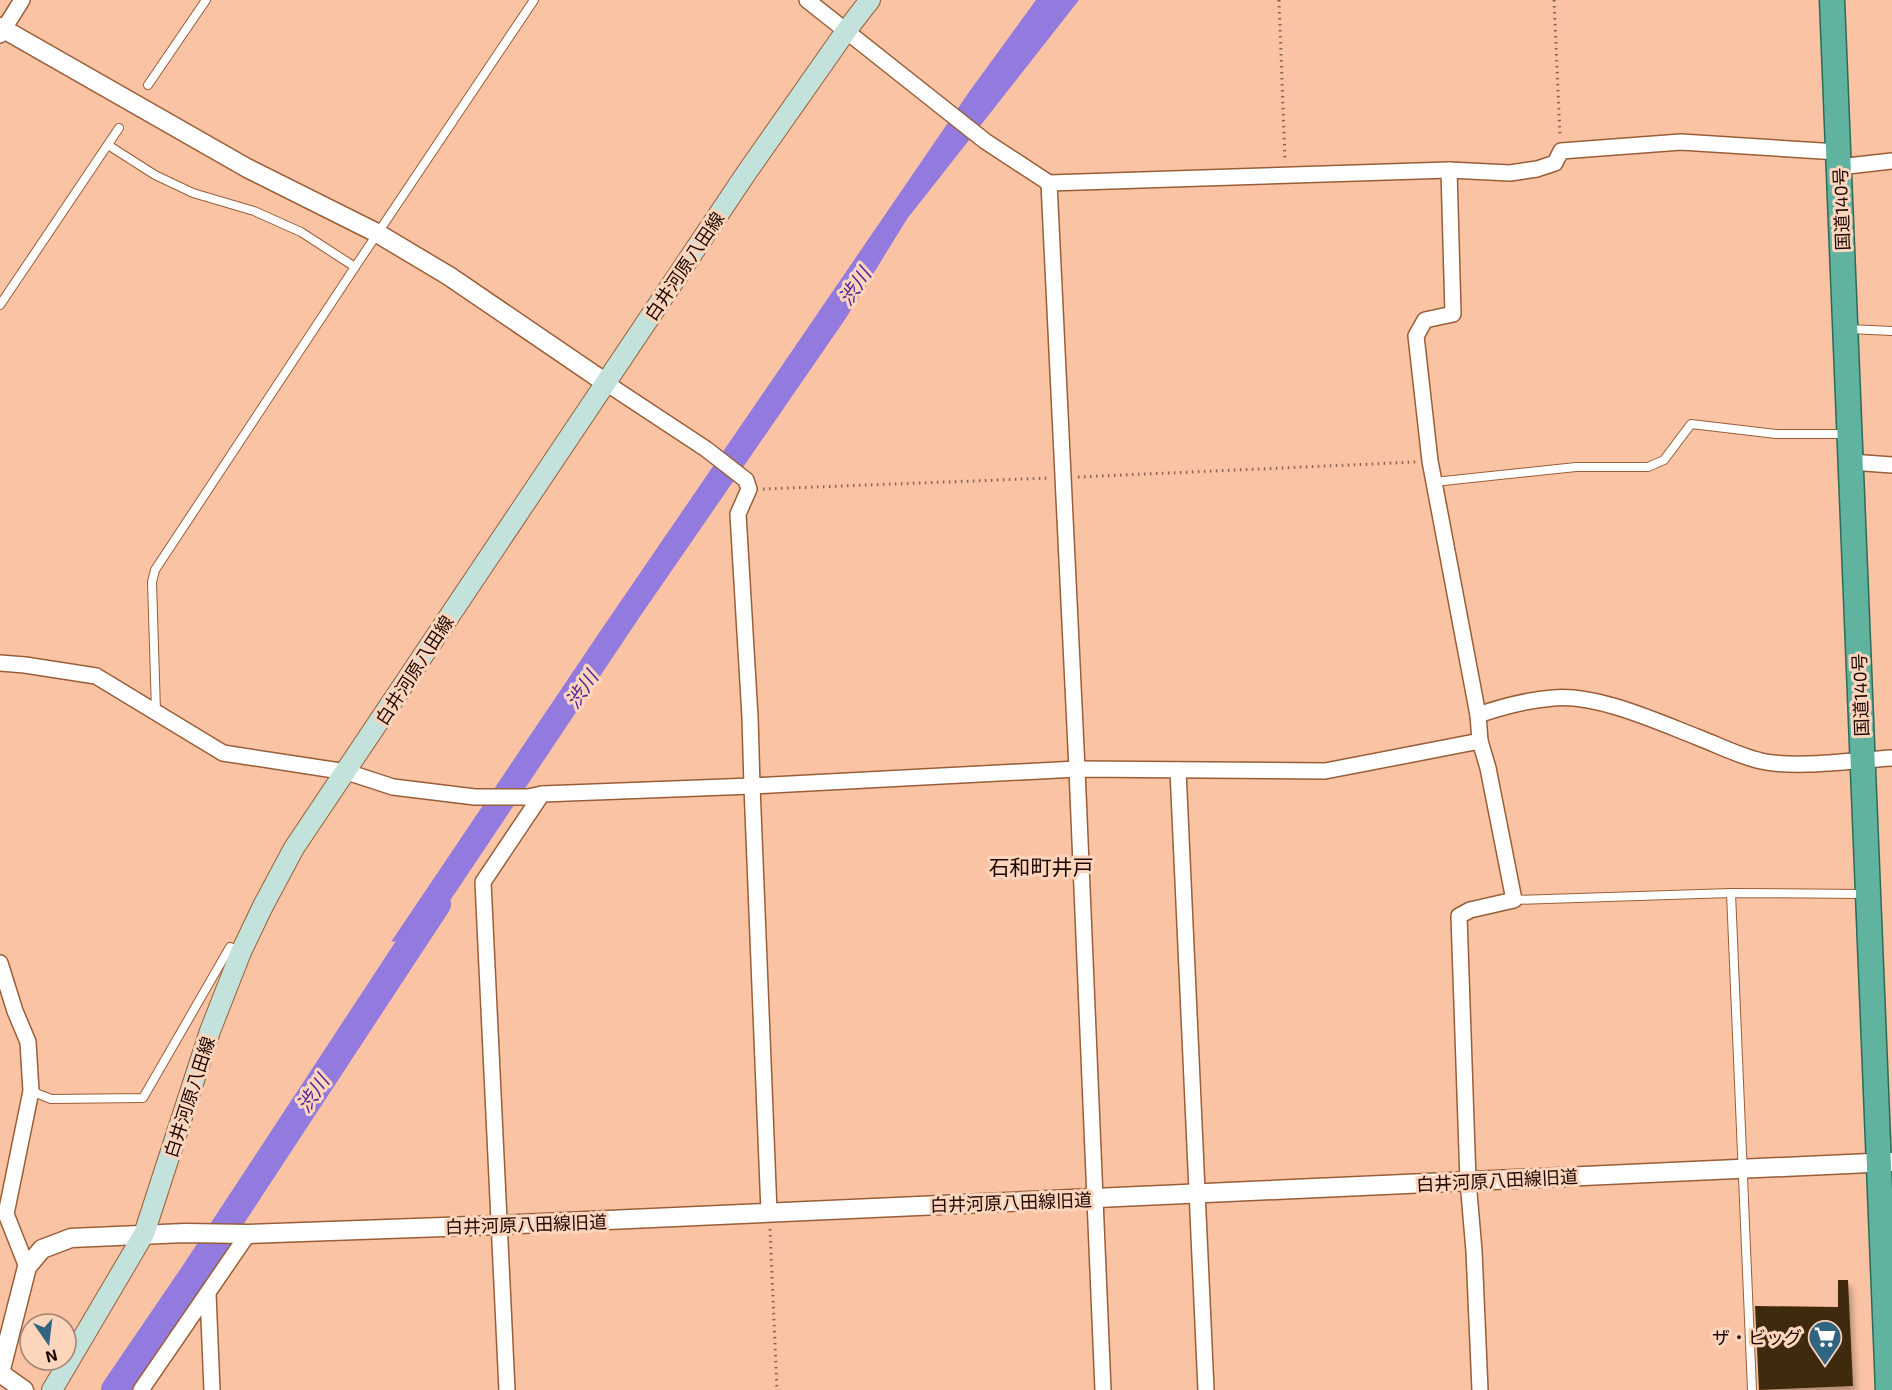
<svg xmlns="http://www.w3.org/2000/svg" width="1892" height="1390" viewBox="0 0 1892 1390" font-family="'Exo 2','Noto Sans JP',sans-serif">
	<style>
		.water { fill: #927ade }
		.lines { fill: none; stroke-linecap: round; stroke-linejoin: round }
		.river { stroke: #927ade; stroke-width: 28 }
		.building { fill: #402a09; filter: url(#shadow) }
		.service-casing { stroke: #995e37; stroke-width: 10 }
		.minor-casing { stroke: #995e37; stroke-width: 18 }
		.tertiary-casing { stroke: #995e37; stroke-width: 21 }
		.secondary-casing { stroke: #995e37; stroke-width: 22 }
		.trunk-casing { stroke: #2e6a57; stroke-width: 27 }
		.path { stroke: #886350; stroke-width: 3; stroke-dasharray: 1.5 4.5; stroke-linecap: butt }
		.service { stroke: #fff; stroke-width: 8 }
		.minor { stroke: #fff; stroke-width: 15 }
		.tertiary { stroke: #fff; stroke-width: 18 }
		.secondary { stroke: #c3e2db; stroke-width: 20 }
		.trunk { stroke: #60b39e; stroke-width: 24 }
		.labels { text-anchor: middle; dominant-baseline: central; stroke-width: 6; stroke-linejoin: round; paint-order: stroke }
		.street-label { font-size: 18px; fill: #1b0600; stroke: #fdd5bc }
		.poi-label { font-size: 18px; fill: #1b0600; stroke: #fdd5bc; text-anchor: end }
		.water-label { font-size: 20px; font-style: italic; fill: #4a1e94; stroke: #fdd5bc }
		.quarter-label { font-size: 21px; fill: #1b0600; stroke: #fdd5bc }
	</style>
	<defs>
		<filter id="shadow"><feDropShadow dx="3.5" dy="6" stdDeviation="3" flood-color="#0004"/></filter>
	</defs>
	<rect width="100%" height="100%" fill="#fac4a4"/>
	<path class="water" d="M1036,0H1079L907,219L846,318L639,618L427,935L391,942L599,633L969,92Z"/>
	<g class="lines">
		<path class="river" d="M115,1390L196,1271L437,904"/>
	</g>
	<path class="building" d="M1838,1280H1848L1853,1386L1759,1390L1755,1306L1838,1307Z"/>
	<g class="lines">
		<defs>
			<g id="service">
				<path d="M148,85L206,0"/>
				<path d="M108,145L155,175L193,193L254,211L301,232L355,267"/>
				<path d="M0,305L119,128"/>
				<path d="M1849,329L1892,331"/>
				<path d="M1434,482L1576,467H1648L1664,460L1691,424L1776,434H1845"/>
				<path d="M156,711L152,582L155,570L355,267L534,0"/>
				<path d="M1731,893L1752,1390"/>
				<path d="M1514,900L1731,893L1864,894"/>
				<path d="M31,1091L51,1099L143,1098L230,947L240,951"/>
			</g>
			<g id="minor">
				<path d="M807,0L985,141L1049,183L1449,170L1510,173L1537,169L1555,163L1561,151L1681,142L1838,152"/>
				<path d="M0,35L22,0"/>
				<path d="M1839,167L1892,161"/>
				<path d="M1449,170L1453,314L1425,320L1416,336L1430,461L1478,715L1480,741L1488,768L1514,900L1470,910L1459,916L1468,1181L1474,1251L1480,1390"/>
				<path d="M1049,183L1077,769L1103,1390"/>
				<path d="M606,383L706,449L746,480L749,489L738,514L750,717L752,786L769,1212"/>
				<path d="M1851,462L1892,465"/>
				<path d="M0,663L25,665L96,676L223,753L347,772L393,787L475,797H528L542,794L752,786L1077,769L1325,771L1480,741"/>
				<path d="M1478,715C1501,707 1528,700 1553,698C1597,694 1656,721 1697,737C1718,745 1739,756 1761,761C1797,769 1854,760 1892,758"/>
				<path d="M1178,770L1206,1390"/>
				<path d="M0,963L15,1011L28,1042L31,1091L6,1214L27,1267"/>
				<path d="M208,1294L212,1390"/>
				<path d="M141,1390L248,1234"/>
				<path d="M507,1390L483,882L542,794"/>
			</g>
			<g id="tertiary">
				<path d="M0,27L247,168L377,233L449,276L606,383"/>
				<path d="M24,1390L0,1373L27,1267L42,1249L71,1238L185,1233L248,1234L499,1225L1892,1162"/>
			</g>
			<path id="secondary" d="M52,1390L144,1234L210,1031L241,952L263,906L294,848L747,172L846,31L870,0"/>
			<path id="trunk" d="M1832,0L1888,1390"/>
		</defs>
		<use href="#service" class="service-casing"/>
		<use href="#minor" class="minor-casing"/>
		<use href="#tertiary" class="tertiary-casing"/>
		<use href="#secondary" class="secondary-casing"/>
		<use href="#trunk" class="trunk-casing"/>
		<g class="path">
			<path d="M1279,0L1285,160"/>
			<path d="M1554,0L1560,136"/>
			<path d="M1078,477L1416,462"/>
			<path d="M763,489L1050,478"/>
			<path d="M770,1229L777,1390"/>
		</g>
		<use href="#service" class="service"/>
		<use href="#minor" class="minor"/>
		<use href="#tertiary" class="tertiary"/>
		<use href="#secondary" class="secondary"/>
		<use href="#trunk" class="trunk"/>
	</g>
	<defs>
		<symbol id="supermarket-pin" viewBox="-11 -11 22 30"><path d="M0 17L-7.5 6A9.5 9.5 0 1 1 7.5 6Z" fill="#2f6580" stroke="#fdd5bc"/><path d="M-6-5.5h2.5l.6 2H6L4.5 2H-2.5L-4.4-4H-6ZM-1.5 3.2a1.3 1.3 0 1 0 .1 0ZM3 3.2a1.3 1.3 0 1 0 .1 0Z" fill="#fff"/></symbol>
	</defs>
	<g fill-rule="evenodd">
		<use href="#supermarket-pin" x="1806" y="1318" width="38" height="52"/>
	</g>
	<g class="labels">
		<g class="street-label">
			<text transform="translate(1841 209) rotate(-92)">国道140号</text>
			<text transform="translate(684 266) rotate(-56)">白井河原八田線</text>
			<text transform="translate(414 670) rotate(-57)">白井河原八田線</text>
			<text transform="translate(1860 695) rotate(-92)">国道140号</text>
			<text transform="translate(189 1097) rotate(-72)">白井河原八田線</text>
			<text transform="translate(1497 1180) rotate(-3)">白井河原八田線旧道</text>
			<text transform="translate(1011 1202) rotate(-2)">白井河原八田線旧道</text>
			<text transform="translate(526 1224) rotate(-2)">白井河原八田線旧道</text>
		</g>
		<g class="poi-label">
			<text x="1802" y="1337">ザ・ビッグ</text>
		</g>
		<g class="water-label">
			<text transform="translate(854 286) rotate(-56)">渋川</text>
			<text transform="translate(581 689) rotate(-56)">渋川</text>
			<text transform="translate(312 1093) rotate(-56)">渋川</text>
		</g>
		<g class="quarter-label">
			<text x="1041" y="866">石和町井戸</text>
		</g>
	</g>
	<g transform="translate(48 1342) rotate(166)"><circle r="28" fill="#fdd5bc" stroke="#a38271" stroke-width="1.5"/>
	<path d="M0-4.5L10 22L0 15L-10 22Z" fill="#2f6580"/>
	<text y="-9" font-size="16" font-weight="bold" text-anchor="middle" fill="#1b0600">N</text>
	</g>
</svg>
